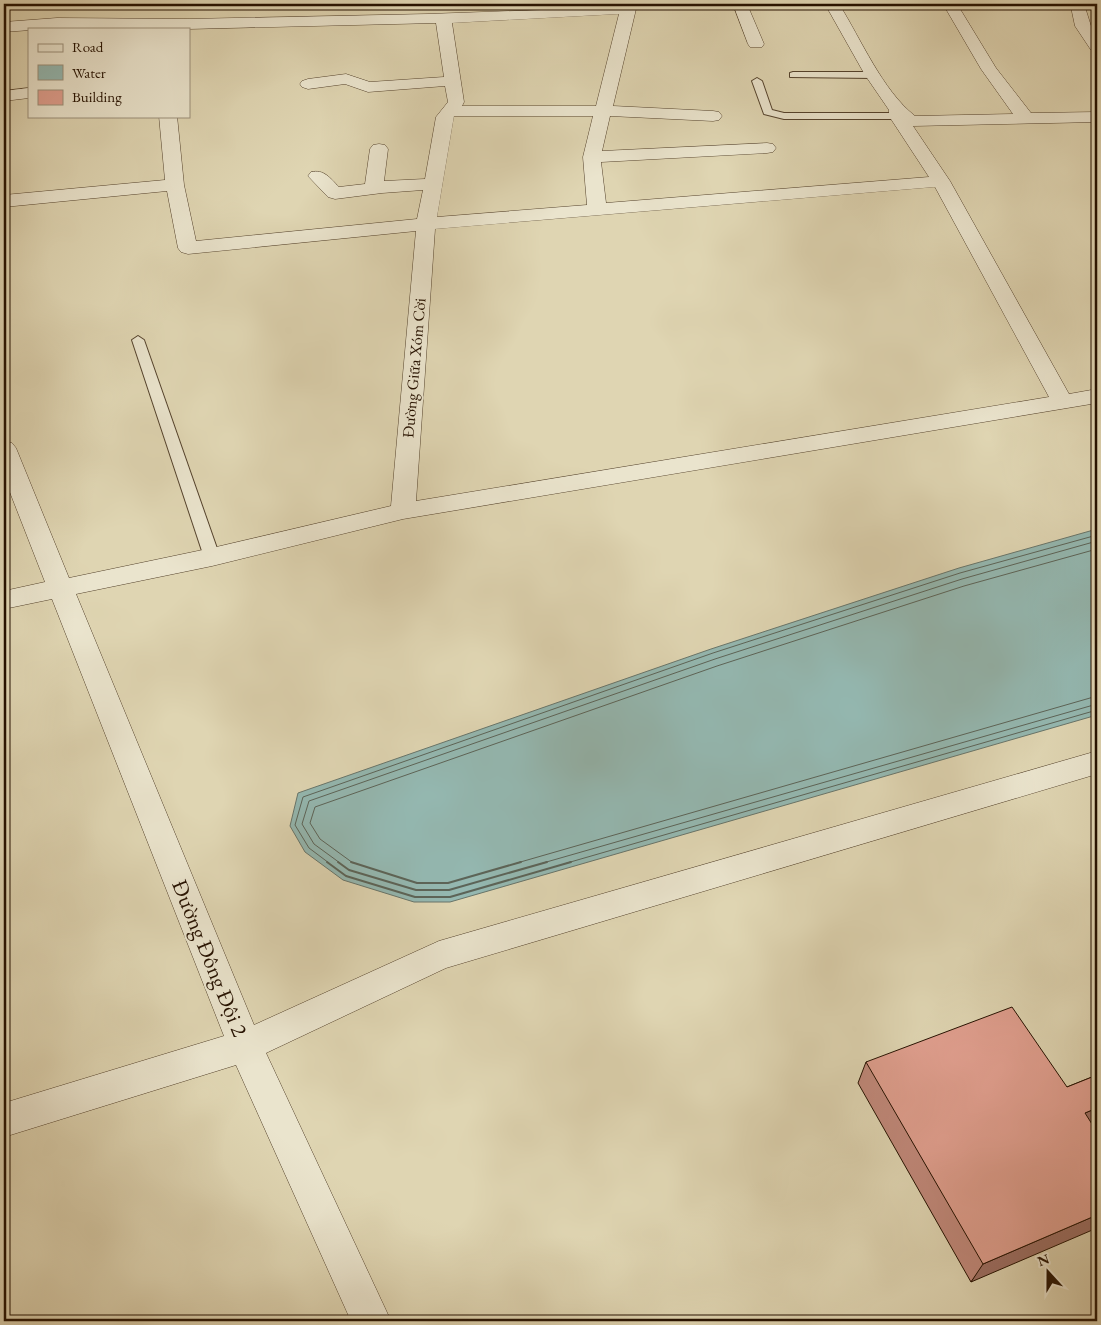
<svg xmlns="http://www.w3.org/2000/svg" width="1101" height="1325" viewBox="0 0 1101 1325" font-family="'EB Garamond',serif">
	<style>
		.water { fill: #94b8b1; stroke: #68756a }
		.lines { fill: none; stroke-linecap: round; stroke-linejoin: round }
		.shore-far1 { stroke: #5c6458; stroke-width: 1 }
		.shore { stroke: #5c6458; stroke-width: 2 }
		.lane-casing { stroke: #54422c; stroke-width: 2 }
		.street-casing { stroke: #54422c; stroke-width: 1 }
		.lane { fill: #eae4cd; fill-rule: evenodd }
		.street { fill: #eae4cd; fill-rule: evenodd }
		.wall { fill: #c1897b; stroke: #251100 }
		.shaded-wall { fill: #9d6f64; stroke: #251100 }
		.building { fill: #e09f8f; stroke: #251100 }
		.labels { text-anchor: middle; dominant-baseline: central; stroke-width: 4; stroke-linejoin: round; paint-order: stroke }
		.far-street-label { font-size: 16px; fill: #251100; stroke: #eae4cd }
		.near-street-label { font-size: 22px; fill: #251100; stroke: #eae4cd }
	</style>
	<rect width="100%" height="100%" fill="#dfd5b2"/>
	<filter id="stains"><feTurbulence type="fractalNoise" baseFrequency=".004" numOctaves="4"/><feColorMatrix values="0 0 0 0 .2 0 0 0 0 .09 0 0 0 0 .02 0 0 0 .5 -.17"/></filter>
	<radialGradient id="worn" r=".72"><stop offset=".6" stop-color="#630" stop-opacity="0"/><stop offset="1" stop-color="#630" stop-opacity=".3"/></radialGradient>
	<path class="water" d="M1097,529V715L450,902H414L343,880L305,852L290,826L298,793L711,649L959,568Z"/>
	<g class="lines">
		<g class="shore-far1">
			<path d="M329,863L309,848L295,825L303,797L713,653L960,573L1097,535"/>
			<path d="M340,863L314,844L302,824L309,801L715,659L962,579L1097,541"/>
			<path d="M353,863L320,839L310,823L315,807L717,666L964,586L1097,549"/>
			<path d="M517,863L1097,696"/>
			<path d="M543,863L1097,704"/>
			<path d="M567,863L1097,710"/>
		</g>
		<g class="shore">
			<path d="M327,862L346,876L415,897H450L571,862"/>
			<path d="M338,862L349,870L416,890H449L547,862"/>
			<path d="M351,862L417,883H448L521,862"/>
		</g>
		<defs>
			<g id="lane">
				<path d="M793,72H873L878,75L873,78L790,77V73Z"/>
				<path d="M757,78L762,81L772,110L784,113H898L903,116L898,119H784L764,114L752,81Z"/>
				<path d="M138,336L144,340L220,557L217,561H207L204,557L132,340Z"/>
			</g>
			<g id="street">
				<path d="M624,4H638L636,9L613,106L713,111L719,112L722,116L719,120L713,121L610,116L602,151L767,143L773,144L776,148L773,152L767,153L601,162L606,203L929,177L889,116V110L865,75L825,4H839C861,39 882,90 915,116L1013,114L981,69L943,4H957L996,68L1031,113L1097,112V122L913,126L950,181L1069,394L1097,389V403L403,519L212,566L76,594L254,1025L439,941L1097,751V774L446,968L266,1053L391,1321H351L236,1065L4,1137V1103L224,1036L52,599L4,609V591L45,582L4,477V441L12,443L16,448L69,578L212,548L391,506L416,231L188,254L181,252L178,248L167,191L4,207V195L165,180L159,116H177L184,185L196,241L417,219L423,190L382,193L335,199L328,197L308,176L311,172C324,169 330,178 339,187L365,184L370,149L373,145L379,144L385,145L388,149L384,181L425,179L436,117L448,102L445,86L368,92L345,84L308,89L302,87L300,84L302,81L308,79L346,74L370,82L444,77L436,23L188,29L57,28L4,32V22L57,18L188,19L428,14L541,10ZM619,14L596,106H462L464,102L452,23ZM454,116H593L583,157L587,205L437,217ZM935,187L1049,397L416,501L435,229Z"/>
				<path d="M733,4H747L764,44L762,47H750L748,44Z"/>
				<path d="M1074,4H1084L1091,26L1097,36V52L1091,50L1075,26L1071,7Z"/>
				<path d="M29,88V98L4,101V91Z"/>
			</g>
		</defs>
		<use href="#lane" class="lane-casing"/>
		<use href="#street" class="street-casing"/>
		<use href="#lane" class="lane"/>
		<use href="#street" class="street"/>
	</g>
	<path class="wall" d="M866,1062L1067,1087L1097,1075V1126L1096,1124L1093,1125L971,1282L858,1083Z"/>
	<g class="shaded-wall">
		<path d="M1097,1108V1122L1096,1124L1071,1134L1085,1113Z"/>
		<path d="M1097,1215V1228L971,1282L983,1264Z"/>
	</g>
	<path class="building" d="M1012,1007L1067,1087L1097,1075V1108L1085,1113L1097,1132V1215L983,1264L866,1062Z"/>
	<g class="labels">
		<g class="far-street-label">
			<text transform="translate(414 368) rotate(-85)">Đường Giữa Xóm Cời</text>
		</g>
		<g class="near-street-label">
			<text transform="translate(210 958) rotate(68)">Đường Đông Đội 2</text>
		</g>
	</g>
	<rect width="1101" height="1325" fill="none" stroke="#dfd5b2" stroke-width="20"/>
	<rect x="5" y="5" width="1091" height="1315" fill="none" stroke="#251100" stroke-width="2.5"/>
	<rect x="10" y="10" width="1081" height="1305" fill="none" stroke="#251100"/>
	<rect x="28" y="28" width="162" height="90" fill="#eae4cd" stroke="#9b907b"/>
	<rect x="38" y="44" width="25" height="8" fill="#eae4cd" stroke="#9b907b"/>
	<text x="72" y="52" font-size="15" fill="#251100">Road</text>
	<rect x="38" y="65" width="25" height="15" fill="#94b8b1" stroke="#9b907b"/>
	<text x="72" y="78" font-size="15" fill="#251100">Water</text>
	<rect x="38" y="90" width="25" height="15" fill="#e09f8f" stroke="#9b907b"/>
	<text x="72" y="102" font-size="15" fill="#251100">Building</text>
	<g transform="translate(1048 1272) rotate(339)" stroke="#eae4cd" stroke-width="4" paint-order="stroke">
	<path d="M0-4L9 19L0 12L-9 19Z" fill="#251100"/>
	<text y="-8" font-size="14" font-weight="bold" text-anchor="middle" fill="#251100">N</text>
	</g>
	<rect width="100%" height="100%" filter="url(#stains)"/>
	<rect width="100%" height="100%" fill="url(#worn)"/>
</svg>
